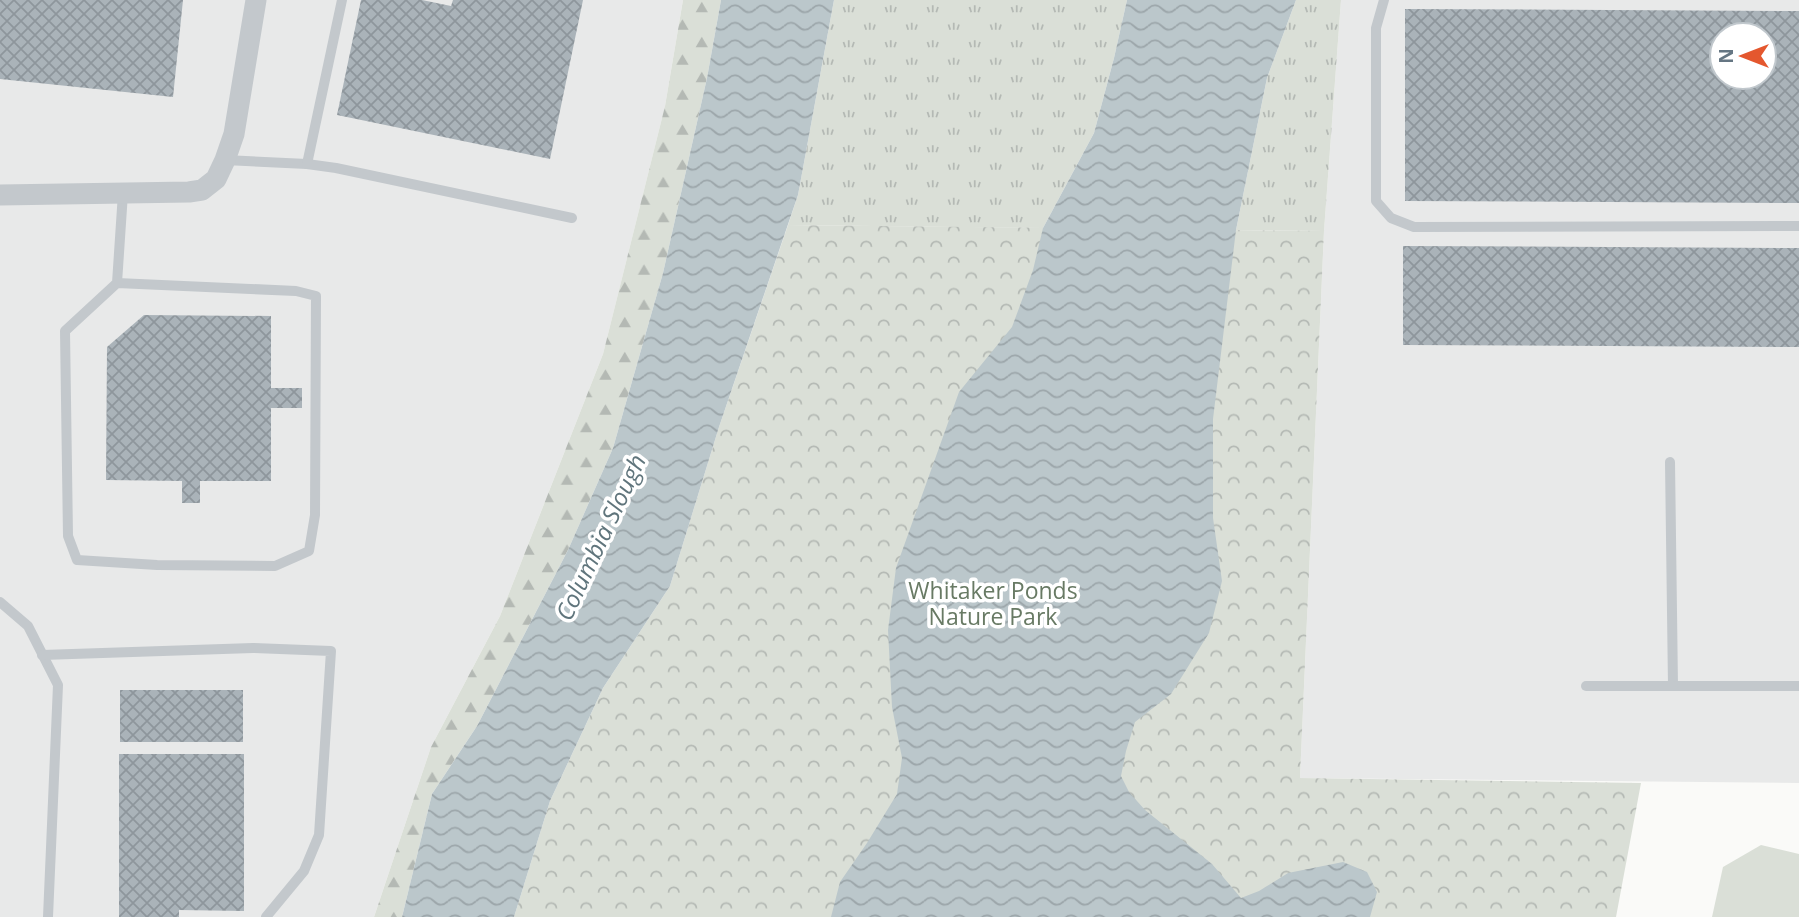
<svg xmlns="http://www.w3.org/2000/svg" width="1799" height="917" viewBox="0 0 1799 917" font-family="'Open Sans',sans-serif">
	<style>
		.built { fill: #e8e9e9; fill-rule: evenodd }
		.grass { fill: url(#grass-tufts) }
		.forest { fill: url(#forest-firs) }
		.park { fill: url(#park-crowns) }
		.garden { fill: #dadfd7 }
		.water { fill: url(#water-waves) }
		.building { fill: url(#building-cross-hatch); fill-rule: evenodd }
		.lines { fill: none; stroke-linecap: round; stroke-linejoin: round }
		.lane { stroke: #c3c8cc; stroke-width: 10 }
		.street { stroke: #c3c8cc; stroke-width: 21 }
		.labels { text-anchor: middle; dominant-baseline: central; stroke-width: 7; stroke-linejoin: round; paint-order: stroke }
		.park-label { font-size: 23px; fill: #687a64; stroke: #fff }
		.water-label { font-size: 24px; font-style: italic; fill: #60757c; stroke: #fff }
	</style>
	<defs>
		<pattern id="grass-tufts" width="24" height="20" patternUnits="userSpaceOnUse" patternTransform="scale(1.75)"><rect width="24" height="20" fill="#dadfd7"/><path d="M3 7l-1-3M5 7V3M7 7l1-3M15 17l-1-3M17 17v-4M19 17l1-3" fill="none" stroke="#b4b9b4"/></pattern>
		<pattern id="forest-firs" width="22" height="20" patternUnits="userSpaceOnUse" patternTransform="scale(1.75)"><rect width="22" height="20" fill="#dadfd7"/><path d="M5 1l3.5 6h-7zM16 11l3.5 6h-7z" fill="#b4b9b4"/></pattern>
		<pattern id="park-crowns" width="20" height="18" patternUnits="userSpaceOnUse" patternTransform="scale(1.75)"><rect width="20" height="18" fill="#dadfd7"/><path d="M2 6a3 3 0 1 1 6 0M12 15a3 3 0 1 1 6 0" fill="none" stroke="#b4b9b4"/></pattern>
		<pattern id="water-waves" width="16" height="10" patternUnits="userSpaceOnUse" patternTransform="scale(1.75)"><rect width="16" height="10" fill="#bbc7cb"/><path d="M0 5q4-4 8 0t8 0" fill="none" stroke="#9ca6aa"/></pattern>
		<pattern id="building-cross-hatch" width="8" height="8" patternUnits="userSpaceOnUse" patternTransform="scale(1.75)"><rect width="8" height="8" fill="#aab3b9"/><path d="M0 0l8 8M0 8l8-8" fill="none" stroke="#8e969c"/></pattern>
	</defs>
	<rect width="100%" height="100%" fill="#fafaf8"/>
	<g class="built">
		<path d="M0,0H683L665,106L603,354L500,616L431,747L374,917H0Z"/>
		<path d="M1341,0H1799V783L1300,778L1324,231ZM1722,35H1764V77H1722Z"/>
	</g>
	<g class="grass">
		<path d="M834,0H1127L1114,58L1094,133L1043,228L788,225L798,195Z"/>
		<path d="M1296,0H1341L1324,231L1236,230L1267,78Z"/>
	</g>
	<path class="forest" d="M683,0H721L707,78L663,273L613,448L568,550L477,726L432,794L402,917H374L431,747L500,616L603,354L665,106Z"/>
	<path class="park" d="M788,225L1324,231L1300,778L1641,783L1616,917H514L550,801L603,688L670,586L719,427Z"/>
	<path class="garden" d="M1761,845L1799,854V917H1712L1723,867Z"/>
	<g class="water">
		<path d="M721,0H834L798,195L719,427L670,586L603,688L550,801L514,917H402L432,794L477,726L568,550L613,448L663,273L707,78Z"/>
		<path d="M1127,0H1296L1267,78L1236,230L1213,419V518L1222,581L1209,633L1171,694L1135,722L1126,751L1121,776L1129,792L1145,810L1212,864L1241,898L1259,891L1288,873L1343,862L1367,872L1377,892L1370,917H831L840,882L867,843L897,794L902,758L892,707L888,630L896,568L959,392L1012,327L1033,270L1043,228L1094,133L1114,58Z"/>
	</g>
	<g class="building">
		<path d="M0,0H183L173,97L0,79Z"/>
		<path d="M361,0H422L451,6L453,0H583L550,159L337,115Z"/>
		<path d="M1405,9L1799,11V203L1405,201ZM1722,35H1764V77H1722Z"/>
		<path d="M1403,246L1799,248V347L1403,345Z"/>
		<path d="M144,315L271,316V388H302V408H271V481H200V503H182V481L106,480L107,347Z"/>
		<rect x="120" y="690" width="123" height="52"/>
		<path d="M119,754H244V911L179,910V917H119Z"/>
	</g>
	<g class="lines">
		<g class="lane">
			<path d="M1384,0L1376,28V201L1391,218L1414,227L1799,226"/>
			<path d="M225,160L307,164L336,168L572,218"/>
			<path d="M307,164L342,0"/>
			<path d="M117,283L65,331L68,536L77,560L157,565L275,566L309,551L315,515L316,296L296,291L117,283L123,193"/>
			<path d="M1670,462L1673,686H1799"/>
			<path d="M0,602L28,626L58,685L48,917"/>
			<path d="M42,655L253,648L331,651L319,835L304,871L266,917"/>
			<path d="M1586,686H1673"/>
		</g>
		<path class="street" d="M0,195L189,192L202,190L216,179L225,160L234,134L256,0"/>
	</g>
	<g class="labels">
		<g class="park-label">
			<text x="993" y="590">Whitaker Ponds<tspan x="993" dy="26">Nature Park</tspan></text>
		</g>
		<g class="water-label">
			<text transform="translate(600 537) rotate(-65)">Columbia Slough</text>
		</g>
	</g>
	<g transform="translate(1743 56) rotate(270)"><circle r="33" fill="#ffffff" stroke="#c1c8cd" stroke-width="2"/>
	<path d="M0-5L12 26L0 18L-12 26Z" fill="#e4572e"/>
	<text y="-10" font-size="19" font-weight="bold" text-anchor="middle" fill="#657683">N</text>
	</g>
</svg>
